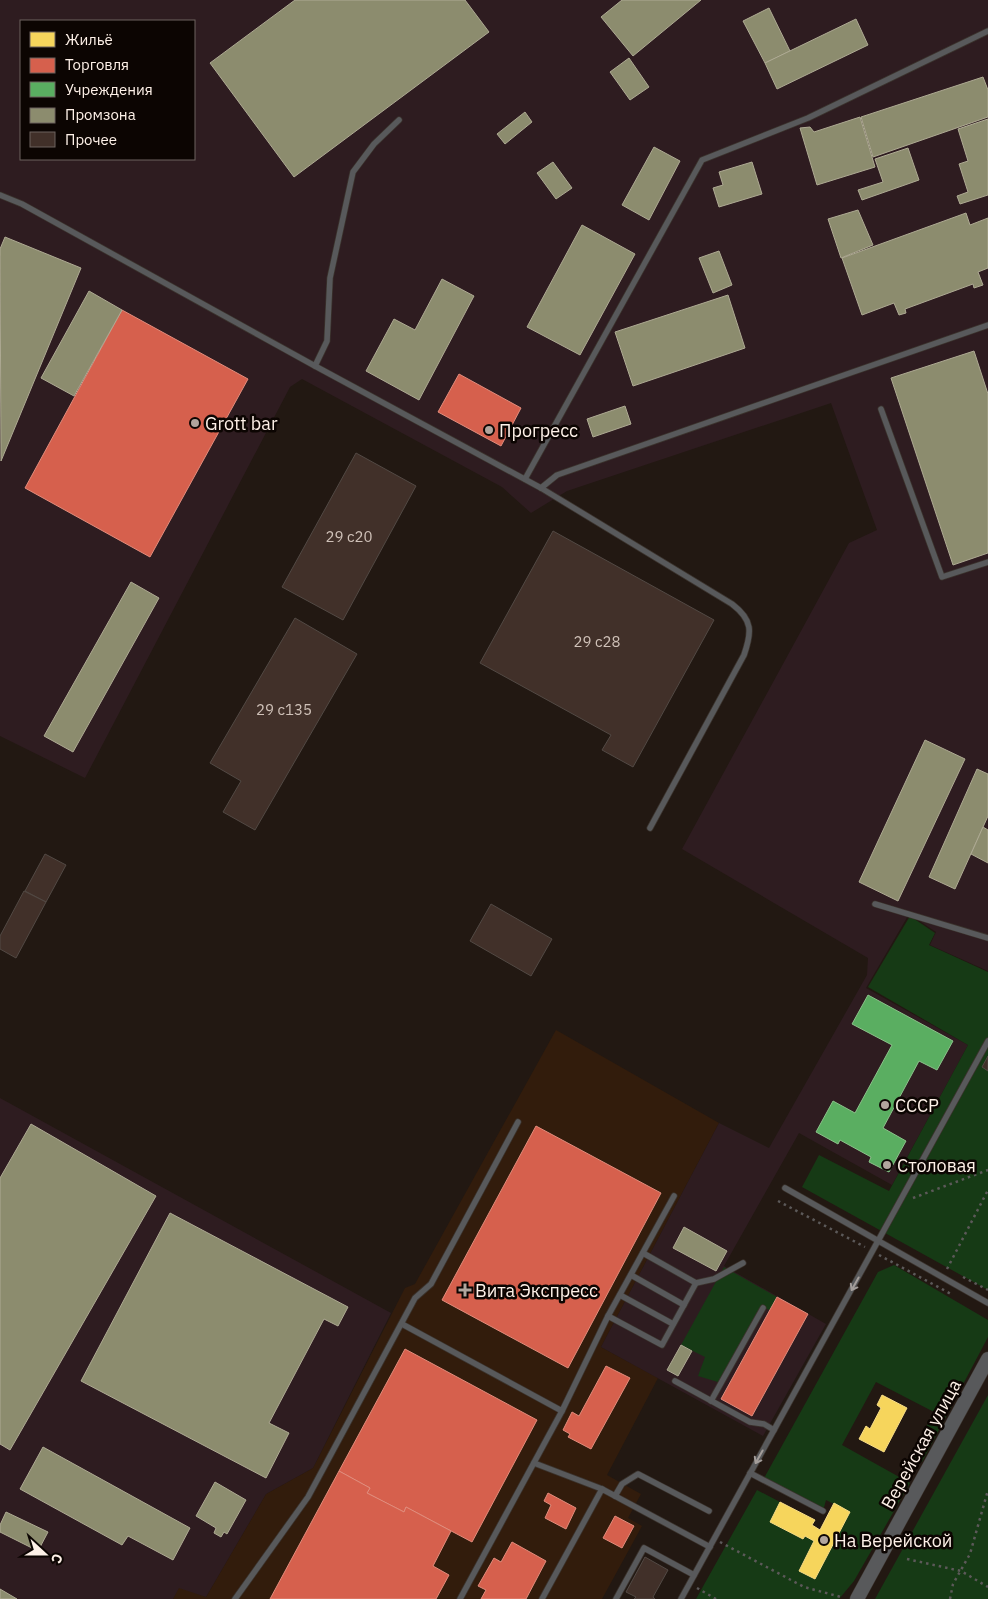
<svg xmlns="http://www.w3.org/2000/svg" width="988" height="1599" viewBox="0 0 988 1599" font-family="'IBM Plex Sans',sans-serif">
	<style>
		.built { fill: #321c0c }
		.industrial { fill: #2e1c20; fill-rule: evenodd }
		.green { fill: #163a15 }
		.homes { fill: #f6d55c; stroke: #f8dd86 }
		.shops { fill: #d6604d; stroke: #e28c7c }
		.public { fill: #5aae61; stroke: #8bc28a }
		.industry { fill: #8c8c6e; stroke: #aeaa93 }
		.building { fill: #413029; stroke: #524944 }
		.lines { fill: none; stroke-linecap: round; stroke-linejoin: round }
		.service-casing { stroke: #3b332d; stroke-width: 7 }
		.tertiary-casing { stroke: #3b332d; stroke-width: 15 }
		.path { stroke: #5c5959; stroke-width: 2.5; stroke-dasharray: 2.5 4; stroke-linecap: butt }
		.service { stroke: #58595b; stroke-width: 5.5 }
		.tertiary { stroke: #58595b; stroke-width: 14 }
		.oneway { stroke: #a39d9a }
		.poi-dot { fill: #b1a59d; stroke: #0c0502; stroke-width: 2 }
		.labels { text-anchor: middle; dominant-baseline: central; stroke-width: 5; stroke-linejoin: round; paint-order: stroke }
		.number-label { font-size: 15px; fill: #cfc1b8 }
		.poi-label { font-size: 18px; fill: #fef1e8; stroke: #0c0502; text-anchor: start }
		.street-label { font-size: 18px; fill: #fef1e8; stroke: #0c0502 }
	</style>
	<rect width="100%" height="100%" fill="#221812"/>
	<path class="built" d="M556,1030L719,1123L601,1347L658,1378L607,1475L641,1494L628,1518L642,1526L602,1599H173L179,1587L206,1597L266,1494L313,1468L405,1288L415,1284Z"/>
	<g class="industrial">
		<path d="M0,0H988V971L930,945L936,932L909,914L866,988L968,1045L892,1185L799,1133L724,1266L826,1324L763,1436L601,1347L719,1123L769,1148L867,975L868,958L682,849L849,543L877,530L831,403L567,491L531,513L502,487L302,379L290,387L85,778L0,736ZM21,21H194V159H21Z"/>
		<path d="M0,1098L391,1313L313,1468L266,1494L206,1597L179,1588L173,1599H0Z"/>
	</g>
	<g class="green">
		<path d="M910,916L935,933L929,945L988,972V1290L802,1187L819,1155L889,1191L968,1045L868,987Z"/>
		<path d="M894,1265L988,1320V1337L922,1462L911,1456L934,1412L876,1382L842,1445L910,1483L854,1581L839,1599H696L757,1490L780,1502L770,1522L803,1539L805,1536L814,1541L799,1570L815,1579L850,1512L826,1500L823,1511L763,1480L878,1272Z"/>
		<path d="M724,1267L777,1297L770,1310L763,1308L721,1383L698,1376L705,1357L681,1345Z"/>
		<path d="M988,1395V1599H875Z"/>
	</g>
	<g class="homes">
		<path d="M882,1395L907,1408L884,1452L859,1439L866,1426L870,1429L881,1408L877,1405Z"/>
		<path d="M780,1502L815,1520L812,1525L820,1530L834,1503L850,1512L815,1579L799,1571L814,1541L805,1536L803,1539L770,1522Z"/>
	</g>
	<g class="shops">
		<path d="M122,310L248,379L150,557L25,488Z"/>
		<path d="M459,374L521,408L501,446L438,412Z"/>
		<path d="M536,1126L661,1193L568,1368L442,1300Z"/>
		<path d="M777,1297L808,1314L752,1416L721,1399Z"/>
		<path d="M405,1349L537,1420L472,1542L406,1507L404,1512L367,1493L370,1488L339,1471Z"/>
		<path d="M606,1366L630,1378L591,1449L568,1437L570,1434L563,1430L572,1412L579,1416Z"/>
		<path d="M339,1471L370,1488L367,1493L404,1512L406,1507L451,1531L433,1566L449,1575L436,1599H270Z"/>
		<path d="M548,1493L576,1508L566,1529L545,1518L551,1505L544,1501Z"/>
		<path d="M615,1516L634,1526L622,1548L603,1538Z"/>
		<path d="M512,1542L546,1561L526,1599H481L486,1590L478,1586L494,1558L501,1562Z"/>
	</g>
	<path class="public" d="M868,995L953,1041L937,1070L919,1061L883,1128L906,1141L889,1172L869,1162L871,1157L840,1140L838,1144L816,1132L833,1101L855,1113L892,1045L852,1024Z"/>
	<g class="industry">
		<path d="M295,0H465L489,32L294,177L210,63Z"/>
		<path d="M622,0H701L633,56L601,17Z"/>
		<path d="M769,8L790,51L765,63L743,21Z"/>
		<path d="M856,19L868,45L777,89L765,63Z"/>
		<path d="M629,58L649,87L630,100L610,72Z"/>
		<path d="M983,77L988,90V117L873,157L861,117Z"/>
		<path d="M525,112L532,122L505,144L497,134Z"/>
		<path d="M860,117L875,167L817,185L800,128L810,127L814,132Z"/>
		<path d="M988,119V195L960,204L957,196L968,192L959,164L968,161L958,129Z"/>
		<path d="M654,147L680,161L649,220L622,205Z"/>
		<path d="M908,148L919,180L862,200L858,190L883,182L875,159Z"/>
		<path d="M553,162L572,188L556,199L537,173Z"/>
		<path d="M752,162L762,194L719,207L713,188L723,185L719,172Z"/>
		<path d="M858,210L873,245L841,258L828,219Z"/>
		<path d="M966,213L970,225L988,218V268L978,272L983,285L974,288L973,284L905,309L906,313L899,315L894,303L862,315L842,258Z"/>
		<path d="M582,225L635,254L580,355L527,327Z"/>
		<path d="M5,237L81,268L1,461L0,249Z"/>
		<path d="M719,251L732,285L713,293L699,258Z"/>
		<path d="M442,279L474,296L419,400L366,371L394,319L415,330Z"/>
		<path d="M89,291L122,310L74,396L41,378Z"/>
		<path d="M728,295L745,348L633,386L615,332Z"/>
		<path d="M974,351L988,394V553L953,565L891,378Z"/>
		<path d="M625,406L631,424L593,437L587,419Z"/>
		<path d="M131,582L159,598L73,752L44,736Z"/>
		<path d="M925,740L965,759L898,901L859,882Z"/>
		<path d="M977,769L988,774V816L955,889L929,877Z"/>
		<path d="M983,827L988,830V863L971,854Z"/>
		<path d="M31,1124L156,1196L10,1450L0,1444V1178Z"/>
		<path d="M170,1213L348,1307L338,1326L324,1319L269,1423L289,1433L266,1478L81,1381Z"/>
		<path d="M684,1227L727,1251L716,1271L673,1248Z"/>
		<path d="M681,1345L692,1351L678,1376L667,1370Z"/>
		<path d="M43,1447L190,1528L173,1560L128,1536L122,1545L20,1489Z"/>
		<path d="M215,1482L246,1500L227,1534L224,1532L221,1537L214,1533L216,1528L196,1516Z"/>
		<path d="M6,1512L48,1532L38,1551L0,1532V1525Z"/>
		<path d="M0,1589L17,1599H0Z"/>
	</g>
	<g class="building">
		<path d="M356,453L416,486L343,620L282,587Z"/>
		<path d="M553,531L714,620L633,767L602,750L611,735L480,663Z"/>
		<path d="M295,618L357,654L255,830L223,812L241,781L210,763Z"/>
		<path d="M45,854L66,865L46,902L25,891Z"/>
		<path d="M24,891L46,902L16,958L0,949V936Z"/>
		<path d="M491,904L552,939L531,976L470,941Z"/>
		<path d="M988,1056V1071L982,1067Z"/>
		<path d="M645,1557L668,1570L653,1597L655,1599H634L636,1597L626,1592Z"/>
	</g>
	<g class="lines">
		<defs>
			<g id="service">
				<path d="M0,195L22,204L315,366L541,488L732,604C753,620 752,632 744,655L650,828"/>
				<path d="M315,366L327,341L330,278L353,172L374,144L399,120"/>
				<path d="M881,409L942,577L988,562"/>
				<path d="M525,479L702,160L808,118L988,31"/>
				<path d="M541,488L557,475L988,325"/>
				<path d="M875,904L988,938"/>
				<path d="M785,1188L988,1303"/>
				<path d="M643,1253L696,1283"/>
				<path d="M631,1275L684,1305"/>
				<path d="M620,1295L673,1324"/>
				<path d="M608,1316L662,1345L696,1283L714,1279L743,1263"/>
				<path d="M402,1324L562,1411L608,1316L674,1196"/>
				<path d="M675,1381L750,1422L764,1424L774,1430"/>
				<path d="M711,1401L763,1308"/>
				<path d="M534,1463L602,1489"/>
				<path d="M750,1473L823,1511"/>
				<path d="M615,1496L622,1484L638,1474L709,1511"/>
				<path d="M235,1599L308,1497L415,1298L431,1284L518,1122"/>
				<path d="M460,1599L562,1411"/>
				<path d="M542,1599L602,1489L710,1547"/>
				<path d="M616,1599L644,1548L694,1575"/>
				<path d="M681,1599L988,1041"/>
			</g>
			<path id="tertiary" d="M857,1599L988,1359"/>
		</defs>
		<use href="#service" class="service-casing"/>
		<use href="#tertiary" class="tertiary-casing"/>
		<g class="path">
			<path d="M913,1198L988,1170"/>
			<path d="M778,1201L865,1247"/>
			<path d="M879,1255L953,1295"/>
			<path d="M947,1269L988,1190"/>
			<path d="M963,1277L988,1290"/>
			<path d="M720,1542L804,1587L841,1597"/>
			<path d="M907,1559L961,1571L988,1587"/>
			<path d="M697,1588L716,1599"/>
			<path d="M950,1599L953,1584L970,1554L988,1490"/>
		</g>
		<use href="#service" class="service"/>
		<use href="#tertiary" class="tertiary"/>
	</g>
	<defs><path id="oneway-shaft" d="M-6 0H5M1.5-3L5.5 0L1.5 3" fill="none" stroke-width="1.6" stroke-linecap="round" stroke-linejoin="round" transform="scale(1.25)"/></defs>
	<g class="oneway">
		<use href="#oneway-shaft" transform="translate(855 1284) rotate(119)"/>
		<use href="#oneway-shaft" transform="translate(759 1457) rotate(119)"/>
	</g>
	<g class="poi-dot">
		<circle cx="195" cy="423" r="5"/>
		<circle cx="489" cy="430" r="5"/>
		<circle cx="885" cy="1105" r="5"/>
		<circle cx="887" cy="1165" r="5"/>
		<path d="M462.5 1282.5h5v5h5v5h-5v5h-5v-5h-5v-5h5z"/>
		<circle cx="824" cy="1540" r="5"/>
	</g>
	<g class="labels">
		<g class="number-label">
			<text x="349" y="536">29 с20</text>
			<text x="597" y="641">29 с28</text>
			<text x="284" y="709">29 с135</text>
		</g>
		<g class="poi-label">
			<text x="205" y="423">Grott bar</text>
			<text x="499" y="430">Прогресс</text>
			<text x="895" y="1105">СССР</text>
			<text x="897" y="1165">Столовая</text>
			<text x="475" y="1290">Вита Экспресс</text>
			<text x="834" y="1540">На Верейской</text>
		</g>
		<g class="street-label">
			<text transform="translate(921 1444) rotate(-61)">Верейская улица</text>
		</g>
	</g>
	<rect x="20" y="20" width="175" height="140" fill="#0c0502" stroke="#6d635e"/>
	<rect x="30" y="32" width="25" height="15" fill="#f6d55c" stroke="#6d635e"/>
	<text x="65" y="45" font-size="15" fill="#fef1e8">Жильё</text>
	<rect x="30" y="58" width="25" height="15" fill="#d6604d" stroke="#6d635e"/>
	<text x="65" y="70" font-size="15" fill="#fef1e8">Торговля</text>
	<rect x="30" y="82" width="25" height="15" fill="#5aae61" stroke="#6d635e"/>
	<text x="65" y="95" font-size="15" fill="#fef1e8">Учреждения</text>
	<rect x="30" y="108" width="25" height="15" fill="#8c8c6e" stroke="#6d635e"/>
	<text x="65" y="120" font-size="15" fill="#fef1e8">Промзона</text>
	<rect x="30" y="132" width="25" height="15" fill="#413029" stroke="#6d635e"/>
	<text x="65" y="145" font-size="15" fill="#fef1e8">Прочее</text>
	<g transform="translate(45 1554) rotate(111)" stroke="#0c0502" stroke-width="4" paint-order="stroke">
	<path d="M0-4L9 19L0 12L-9 19Z" fill="#fef1e8"/>
	<text y="-8" font-size="14" font-weight="bold" text-anchor="middle" fill="#fef1e8">С</text>
	</g>
</svg>
